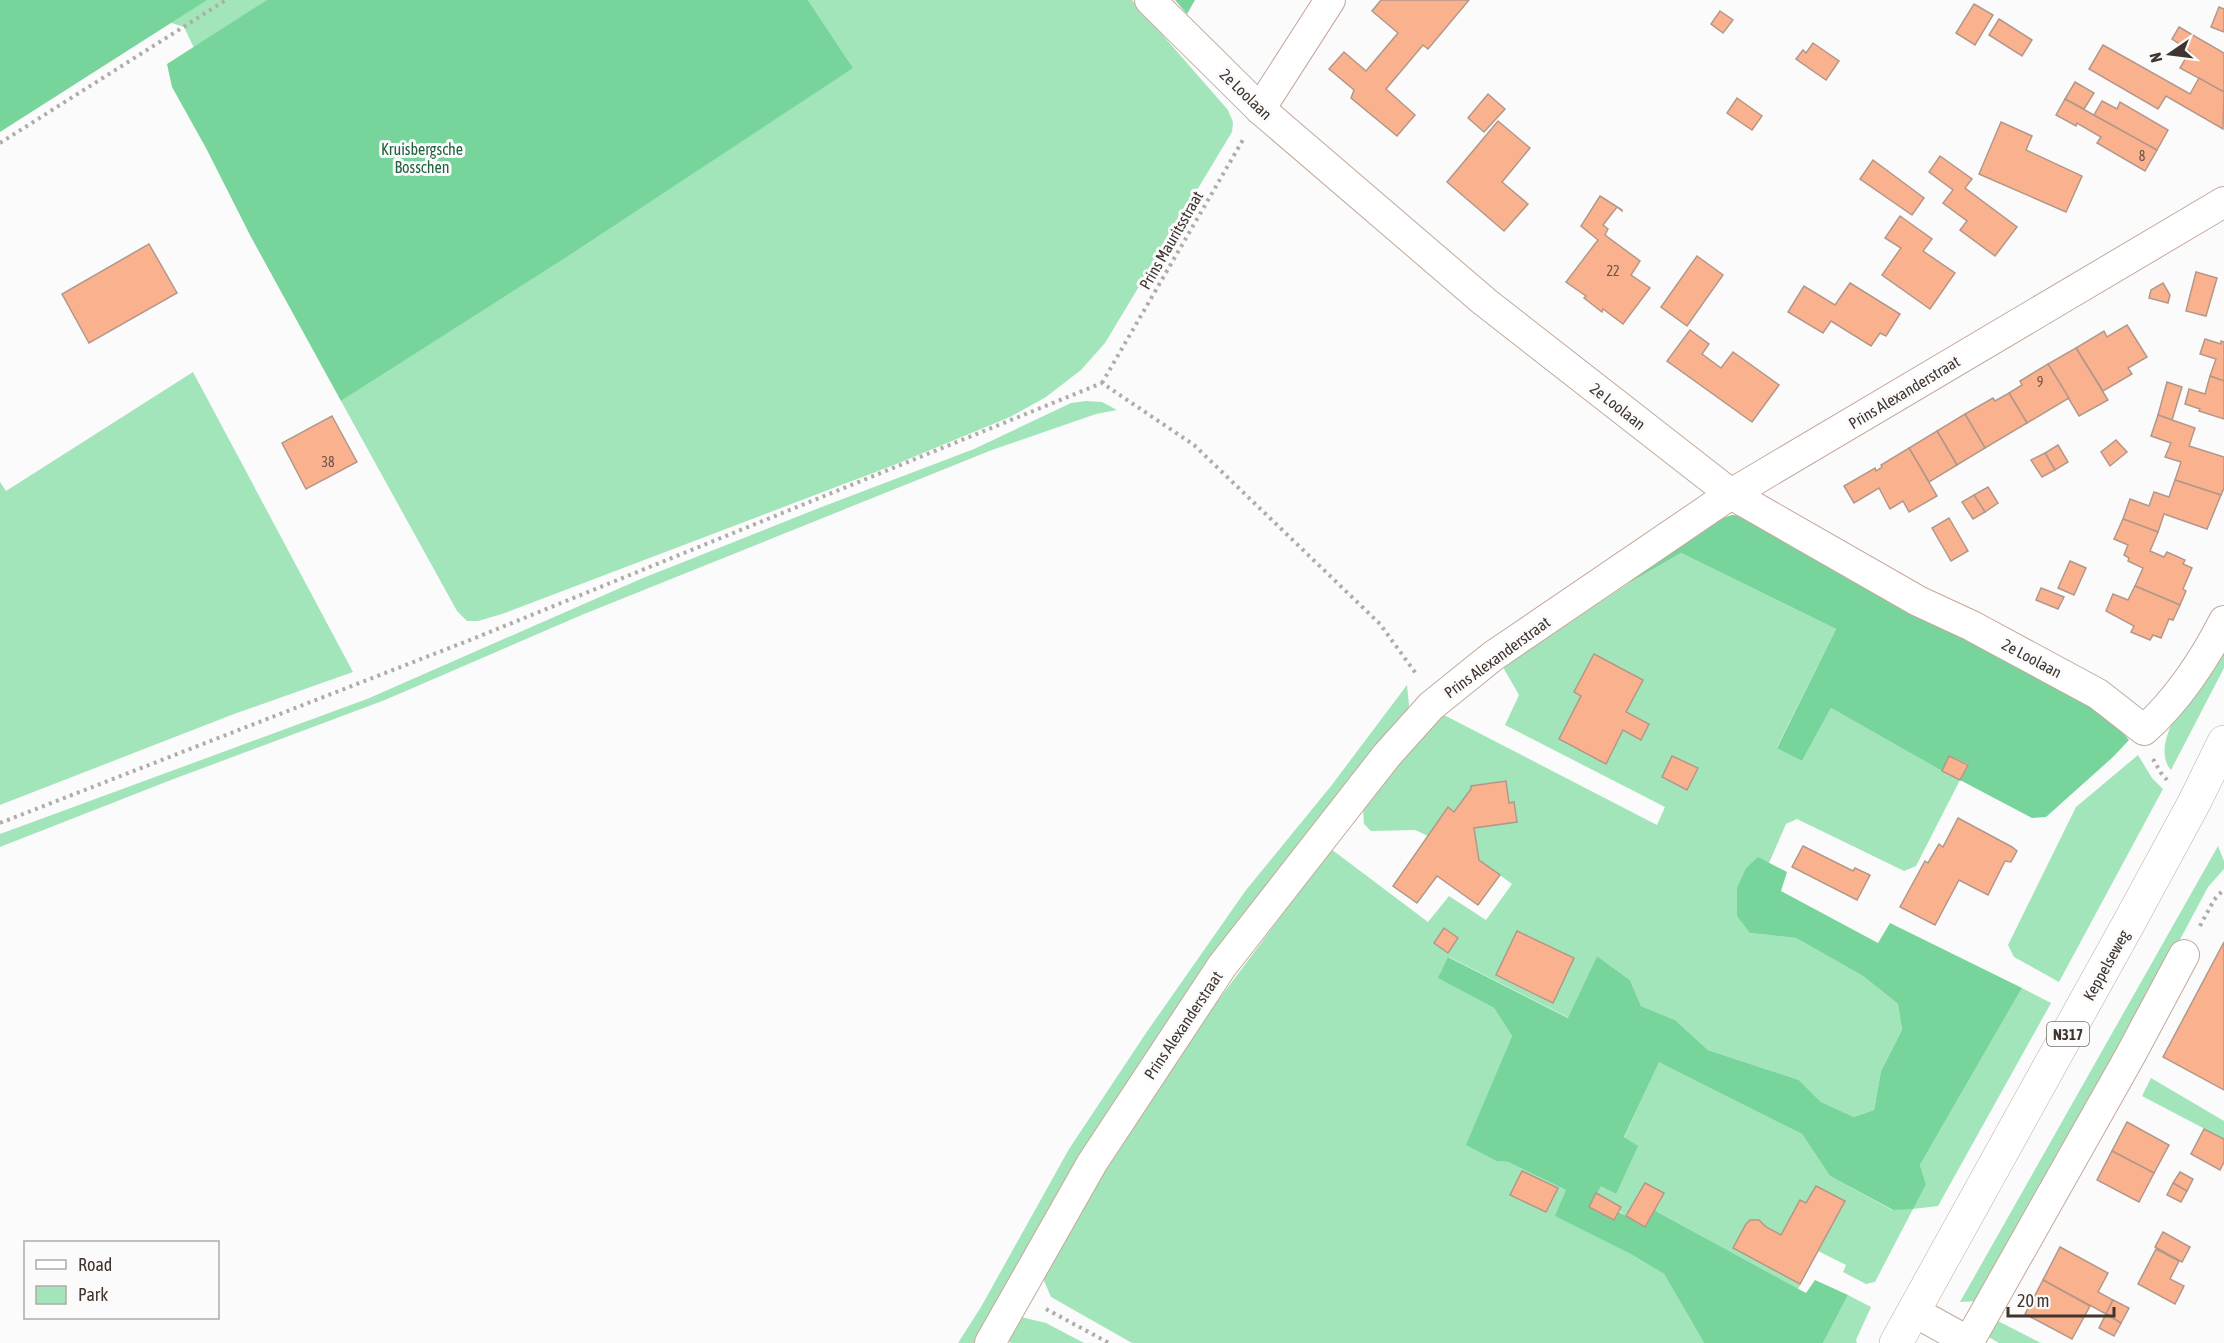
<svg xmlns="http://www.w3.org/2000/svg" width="2224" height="1343" viewBox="0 0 2224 1343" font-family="'Asap Condensed',sans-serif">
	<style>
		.green { fill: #a3e5ba }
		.forest { fill: #77d49b }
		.building { fill: #fab28e; stroke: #b49789; stroke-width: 1.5 }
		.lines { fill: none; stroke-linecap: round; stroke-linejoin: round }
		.minor-casing { stroke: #c5a899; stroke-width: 32 }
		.primary-casing { stroke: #c5a899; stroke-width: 34 }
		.path { stroke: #b0aca9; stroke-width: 4; stroke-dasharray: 3 4.5; stroke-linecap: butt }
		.minor { stroke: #fff; stroke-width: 30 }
		.primary { stroke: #fff; stroke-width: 33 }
		.labels { text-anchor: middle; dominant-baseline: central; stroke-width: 6; stroke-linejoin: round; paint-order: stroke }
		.number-label { font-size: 14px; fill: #6e5446 }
		.shield { fill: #fbfbfb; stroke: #78706c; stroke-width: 1.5 }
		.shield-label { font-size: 15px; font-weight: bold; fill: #40342e }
		.street-label { font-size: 16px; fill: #40342e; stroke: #fbfbfb }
		.park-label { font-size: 16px; fill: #20633e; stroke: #fbfbfb }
	</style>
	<rect width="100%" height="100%" fill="#fbfbfb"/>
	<g class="green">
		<path d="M0,0H804L853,68L808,0H1132L1228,110L1233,122L1232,132L1105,343L1081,370L1046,397L1010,417L894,465L502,614L478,621H467L457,611L341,401L501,298L312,296L184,27L118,6Z"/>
		<path d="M193,372L353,672L234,714L0,805V482L6,491Z"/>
		<path d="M1086,401L1102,402L1117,410L1096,414L992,450L584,614L385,700L171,780L0,847V834L367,699L643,578L819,508L974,449L1071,403Z"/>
		<path d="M1681,553L1836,629L1777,747L1802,761L1831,708L1942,771L1960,780L1916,866L1904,871L1797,819L1786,824L1769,863L1758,858L1746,868L1750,933L1796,938L1863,976L1898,1004L1902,1030L1881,1071L1874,1110L1854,1117L1821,1102L1799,1080L1708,1050L1675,1020L1641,1006L1630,980L1597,956L1569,1018L1449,957L1439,978L1494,1008L1512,1036L1467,1145L1496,1161L1508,1162L1566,1190L1629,1253L1664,1274L1704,1343H1132L1051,1297L1042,1276L1118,1148L1211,1010L1331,849L1428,922L1449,896L1486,920L1512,884L1479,860L1474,829L1428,836L1415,830L1371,831L1364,824L1363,809L1367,798L1442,714L1657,825L1665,807L1505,725L1519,695L1500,662L1535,646L1629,583Z"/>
		<path d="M2224,646V668L2171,770C2145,740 2206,672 2224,646Z"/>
		<path d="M1407,685L1409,705L1407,720L1053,1209L974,1343H958L981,1307L1069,1149L1146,1033L1246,890L1331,786Z"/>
		<path d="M2138,755L2152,778L2163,789L2059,982L2014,957L2008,945L2076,807Z"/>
		<path d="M2218,846L2224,861V869L2208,887L2105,1080L1979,1301L1960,1302Z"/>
		<path d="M2022,988L2051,1003L1938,1206L1913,1209L1875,1282L1866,1284L1843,1272L1846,1265L1818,1251L1798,1289L1658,1212L1626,1216L1596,1193L1601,1185L1616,1194L1624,1138L1659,1061L1802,1134L1830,1176L1892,1210L1926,1184L1920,1165Z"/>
		<path d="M2151,1078L2224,1121V1139L2142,1096Z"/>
		<path d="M1848,1295L1871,1307L1856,1340L1857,1343H1823Z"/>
		<path d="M1017,1316L1046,1323L1084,1343H1011L1004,1339Z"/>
		<path d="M1994,1319L2041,1343H1999L1985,1335Z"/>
	</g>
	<g class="forest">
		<path d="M0,0H207L0,132Z"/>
		<path d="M267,0H808L853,68L571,254L341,401L251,237L206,148L172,87L167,64Z"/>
		<path d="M1175,0H1195L1187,14Z"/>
		<path d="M1732,515L1746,516L2104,711L2129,740L2113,757L2046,817L2032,818L1960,780L1968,764L1950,756L1942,771L1831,708L1802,761L1777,748L1836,629L1681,553L1629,583L1636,570L1720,519Z"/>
		<path d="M1758,857L1787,872L1781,891L1878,943L1890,923L2022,988L1920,1165L1926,1184L1913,1209L1893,1210L1830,1176L1802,1134L1659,1062L1624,1137L1638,1146L1616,1194L1601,1186L1589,1207L1614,1220L1619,1212L1645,1226L1654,1210L1806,1293L1815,1280L1848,1295L1823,1343H1704L1664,1274L1629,1253L1555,1216L1566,1190L1508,1162L1496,1161L1466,1145L1512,1036L1494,1008L1438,978L1448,957L1568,1018L1597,956L1630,980L1641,1006L1675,1020L1708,1050L1799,1080L1821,1102L1854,1117L1874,1110L1881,1071L1902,1030L1898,1004L1863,976L1796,938L1750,933L1737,916V888L1746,868Z"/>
	</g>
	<g class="building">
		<path d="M1381,0H1469L1428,49L1423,45L1386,89L1415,115L1397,136L1351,98L1354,90L1329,69L1344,52L1366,71L1398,33L1372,11Z"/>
		<path d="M1974,4L1993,15L1975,45L1956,33Z"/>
		<path d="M2219,7L2224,9V32L2211,27Z"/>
		<path d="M1720,11L1733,20L1723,33L1711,24Z"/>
		<path d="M1999,19L2032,40L2022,56L1989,35Z"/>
		<path d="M2179,27L2224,53V92L2180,68L2190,51L2172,39Z"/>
		<path d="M1813,43L1839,61L1826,80L1796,59L1803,50L1806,53Z"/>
		<path d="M2103,45L2190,94L2199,78L2224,92L2223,129L2166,96L2158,109L2089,69Z"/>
		<path d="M2075,82L2094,93L2084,109L2065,99Z"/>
		<path d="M1488,94L1505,109L1484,132L1468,118Z"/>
		<path d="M1737,98L1762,116L1752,130L1727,113Z"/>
		<path d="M2065,99L2157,150L2145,171L2097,143L2101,137L2077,123L2076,126L2056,115Z"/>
		<path d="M2102,101L2117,109L2120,102L2168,130L2157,150L2094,115Z"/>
		<path d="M1498,121L1530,148L1502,182L1528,204L1504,231L1447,182Z"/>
		<path d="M2001,122L2032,136L2026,150L2082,176L2066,212L1979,174Z"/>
		<path d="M1940,156L1972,179L1965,188L2017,227L1995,256L1960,230L1967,221L1943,203L1953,190L1929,172Z"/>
		<path d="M1873,160L1924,198L1912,215L1860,179Z"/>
		<path d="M1600,196L1622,210V211L1617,207L1603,225L1608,229L1605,235L1640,261L1631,275L1650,288L1623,324L1603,309L1602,312L1584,298L1586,296L1566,282L1598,240L1581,226Z"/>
		<path d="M1900,216L1932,239L1923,251L1955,273L1930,309L1882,275L1901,248L1885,238Z"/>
		<path d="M149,244L177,293L89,343L62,294Z"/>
		<path d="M1697,256L1723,275L1687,326L1661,307Z"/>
		<path d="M2196,272L2217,278L2206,316L2186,311Z"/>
		<path d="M1850,283L1900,314L1886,336L1880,333L1871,346L1831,321L1823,333L1788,312L1804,286L1835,305Z"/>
		<path d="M2163,283L2170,295L2168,303L2149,298L2151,290Z"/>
		<path d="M2127,325L2147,357L2128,368L2132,374L2103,391L2076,348L2104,331L2107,337Z"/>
		<path d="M1690,330L1709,344L1702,354L1721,368L1733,352L1779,385L1752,422L1667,361Z"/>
		<path d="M2205,339L2221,344V341L2224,342V381L2210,376L2216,359L2200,354Z"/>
		<path d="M2076,348L2108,400L2079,416L2048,364Z"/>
		<path d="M2048,364L2069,398L2027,423L2009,393L2022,385L2020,381Z"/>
		<path d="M2210,376L2224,381V419L2199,411L2200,409L2185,404L2189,389L2205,394Z"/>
		<path d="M2167,382L2182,387L2172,420L2158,415Z"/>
		<path d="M2009,393L2027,423L1985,448L1965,414L1993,398L1995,401Z"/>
		<path d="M1965,414L1985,448L1957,465L1937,431Z"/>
		<path d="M2158,415L2195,428L2189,446L2224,457V488L2221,495L2175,480L2181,462L2165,457L2171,443L2151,436Z"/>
		<path d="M332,416L357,462L306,489L282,443Z"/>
		<path d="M1937,431L1957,465L1929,482L1909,448Z"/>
		<path d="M2116,440L2127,452L2110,466L2101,452Z"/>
		<path d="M2058,445L2068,462L2055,470L2045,453Z"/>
		<path d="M1909,448L1937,496L1909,512L1903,501L1890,509L1879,488L1854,503L1844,486L1875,468L1876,471L1882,467L1881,465Z"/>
		<path d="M2045,453L2055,470L2042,477L2031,460Z"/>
		<path d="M2175,480L2221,495L2207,529L2164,514L2158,532L2123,519L2130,499L2149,506L2154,492L2169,497Z"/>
		<path d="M1988,487L1998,503L1985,512L1974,495Z"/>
		<path d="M1974,495L1985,512L1973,519L1962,502Z"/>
		<path d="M1949,518L1968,551L1951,561L1932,528Z"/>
		<path d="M2123,519L2158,532L2150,551L2164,557L2167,552L2185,560L2183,564L2192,568L2183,589L2186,591L2180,605L2135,586L2143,568L2128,561L2129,558L2124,555L2128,545L2114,539Z"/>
		<path d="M2070,561L2086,568L2074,595L2058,588Z"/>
		<path d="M2135,586L2180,605L2173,620L2169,619L2161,638L2153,635L2150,640L2131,632L2134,626L2106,611L2113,594L2128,600Z"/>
		<path d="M2041,588L2064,597L2058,609L2036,600Z"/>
		<path d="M1594,654L1643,680L1626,712L1649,724L1641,740L1623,730L1606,764L1559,739L1581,696L1574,692Z"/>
		<path d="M1672,756L1698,768L1687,790L1662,777Z"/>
		<path d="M1949,756L1968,765L1960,780L1942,771Z"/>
		<path d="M1506,781L1509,803L1514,802L1517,822L1474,828L1479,860L1500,875L1478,905L1437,876L1417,903L1393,886L1448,807L1454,812L1471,789V786Z"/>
		<path d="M1958,818L2012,847L2017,851L2011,862L2005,861L1988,895L1959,880L1935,925L1900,907L1925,861L1928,863L1939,844L1943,847Z"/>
		<path d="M1803,846L1853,871L1855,868L1870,875L1857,900L1792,867Z"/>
		<path d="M1444,928L1458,938L1448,953L1434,943Z"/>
		<path d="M1517,931L1574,958L1553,1003L1496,975Z"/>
		<path d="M2224,942V1090L2163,1057Z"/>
		<path d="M2127,1122L2169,1145L2154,1173L2112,1151Z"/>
		<path d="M2204,1129L2224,1139V1162L2220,1170L2191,1154Z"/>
		<path d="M2112,1151L2154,1173L2139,1202L2097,1180Z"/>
		<path d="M1522,1171L1558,1188L1546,1212L1510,1195Z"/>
		<path d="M2180,1172L2193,1179L2187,1191L2173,1183Z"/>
		<path d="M1645,1183L1664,1193L1645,1227L1626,1216Z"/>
		<path d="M2173,1183L2187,1191L2181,1202L2167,1195Z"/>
		<path d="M1816,1186L1845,1201L1800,1284L1733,1248L1746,1224L1750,1220H1759L1766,1227L1781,1235L1800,1200L1806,1203Z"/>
		<path d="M1596,1193L1621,1207L1614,1220L1589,1207Z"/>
		<path d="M2163,1232L2190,1247L2182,1262L2155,1247Z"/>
		<path d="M2060,1247L2108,1273L2098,1292L2113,1300L2106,1314L2043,1280Z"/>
		<path d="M2156,1249L2179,1261L2170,1279L2184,1286L2175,1304L2138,1284Z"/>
		<path d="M2043,1280L2090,1306L2072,1339L2025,1314Z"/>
		<path d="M2113,1300L2129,1308L2121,1323L2106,1314Z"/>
		<path d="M2106,1314L2121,1323L2114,1336L2099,1328Z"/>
	</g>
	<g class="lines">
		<defs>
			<g id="minor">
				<path d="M1150,0L1260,109L1485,302L1731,494L1918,601L1972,626L2098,694L2144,730C2176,702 2205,659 2224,621"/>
				<path d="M1260,109L1330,0"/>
				<path d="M1915,1312L1969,1342"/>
				<path d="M990,1343L1092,1163L1222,966L1387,755L1431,706L1493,656L1731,494L2224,202"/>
				<path d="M1968,1343L2130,1056L2184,955"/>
			</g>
			<path id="primary" d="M1896,1343L2130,921L2194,803L2224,742"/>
		</defs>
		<use href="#minor" class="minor-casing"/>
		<use href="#primary" class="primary-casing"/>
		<g class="path">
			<path d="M0,143L226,0"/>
			<path d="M1102,383L1244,138"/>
			<path d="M2153,759L2161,773L2167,780"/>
			<path d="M0,823L475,638L1102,383L1194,445L1380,624L1417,675"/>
			<path d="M2200,926L2214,900L2224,889"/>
			<path d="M1046,1309L1109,1343"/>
		</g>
		<use href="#minor" class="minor"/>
		<use href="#primary" class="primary"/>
	</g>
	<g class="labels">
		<g class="number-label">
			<text x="2142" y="156">8</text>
			<text x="1613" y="271">22</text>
			<text x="2040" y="382">9</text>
			<text x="328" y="462">38</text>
		</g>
		<rect class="shield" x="2047" y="1022" width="42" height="24" rx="4.5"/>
		<g class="shield-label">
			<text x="2068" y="1034">N317</text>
		</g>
		<g class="street-label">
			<text transform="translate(1246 94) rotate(44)">2e Loolaan</text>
			<text transform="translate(1171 240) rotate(-60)">Prins Mauritsstraat</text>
			<text transform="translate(1904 392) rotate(-31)">Prins Alexanderstraat</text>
			<text transform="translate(1618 406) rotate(38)">2e Loolaan</text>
			<text transform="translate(1497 657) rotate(-36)">Prins Alexanderstraat</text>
			<text transform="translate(2032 658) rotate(28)">2e Loolaan</text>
			<text transform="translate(2106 965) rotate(-61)">Keppelseweg</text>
			<text transform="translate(1183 1025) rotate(-56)">Prins Alexanderstraat</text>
		</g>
		<g class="park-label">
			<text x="422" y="149">Kruisbergsche<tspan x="422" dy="18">Bosschen</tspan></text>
		</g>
	</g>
	<rect x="24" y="1241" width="195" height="78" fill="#fbfbfb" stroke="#b0aba9" stroke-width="1.5"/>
	<rect x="36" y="1260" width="30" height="9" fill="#ffffff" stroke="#b0aba9" stroke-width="1.5"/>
	<text x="78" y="1271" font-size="18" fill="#40342e">Road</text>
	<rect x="36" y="1286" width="30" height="18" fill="#a3e5ba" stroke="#b0aba9" stroke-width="1.5"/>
	<text x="78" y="1301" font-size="18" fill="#40342e">Park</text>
	<g transform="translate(2170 54) rotate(256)" stroke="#fbfbfb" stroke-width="4.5" paint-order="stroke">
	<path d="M0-4.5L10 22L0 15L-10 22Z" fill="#40342e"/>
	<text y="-9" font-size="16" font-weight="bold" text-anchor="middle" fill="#40342e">N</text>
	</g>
	<path d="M2008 1307v9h106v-9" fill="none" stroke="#40342e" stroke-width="3"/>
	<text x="2017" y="1307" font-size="18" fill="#40342e" stroke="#fbfbfb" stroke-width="4.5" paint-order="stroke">20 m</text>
</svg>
